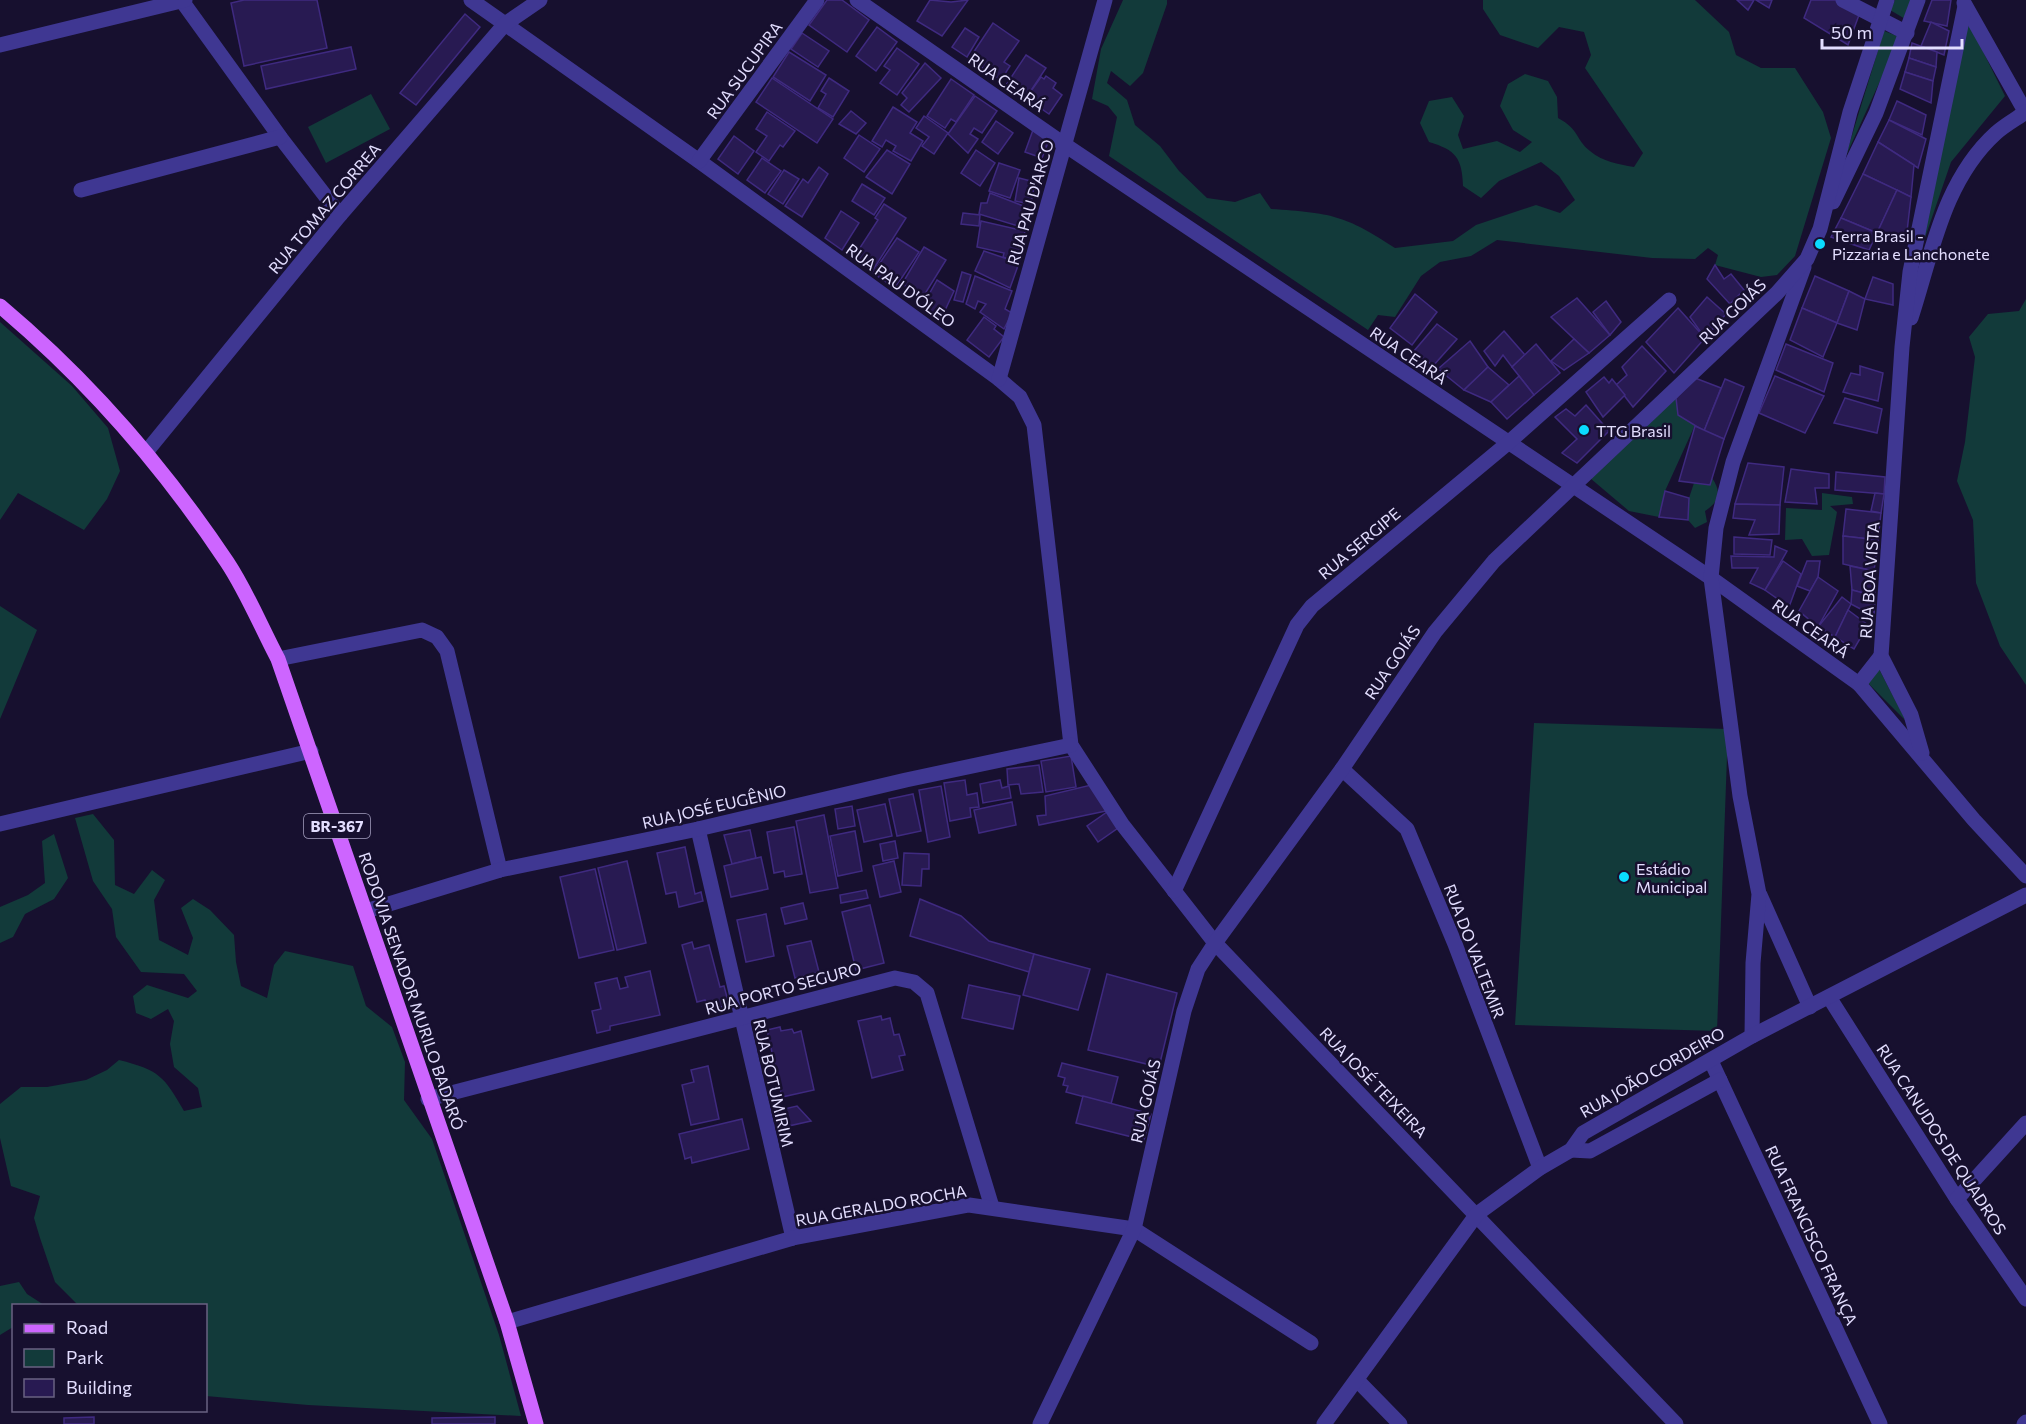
<svg xmlns="http://www.w3.org/2000/svg" width="2026" height="1424" viewBox="0 0 2026 1424" font-family="Commissioner,sans-serif">
	<style>
		.green { fill: #123a3a }
		.building { fill: #281a52; stroke: #3f2a80; stroke-width: 1.5 }
		.lines { fill: none; stroke-linecap: round; stroke-linejoin: round }
		.minor { stroke: #3f3792; stroke-width: 15 }
		.major { stroke: #cd65ff; stroke-width: 15 }
		.poi-dot { fill: #0adbff; stroke: #17102f; stroke-width: 2 }
		.labels { text-anchor: middle; dominant-baseline: central; stroke-width: 5; stroke-linejoin: round; paint-order: stroke }
		.shield { fill: #17102f; stroke: #a6a0c1; stroke-width: 1.5 }
		.shield-label { font-size: 15px; font-weight: bold; fill: #e3deff }
		.street-label { font-size: 16px; fill: #e3deff; stroke: #17102f }
		.poi-label { font-size: 16px; fill: #e3deff; stroke: #17102f; text-anchor: start }
	</style>
	<rect width="100%" height="100%" fill="#17102f"/>
	<g class="green">
		<path d="M1123,0H1167V4L1143,73L1130,86L1111,71L1107,83L1127,100L1135,125L1160,146L1179,171L1207,198L1235,202L1260,193L1271,209C1331,213 1345,215 1395,248L1453,241L1476,225L1536,205L1560,213L1575,200L1559,176L1541,162L1499,181L1481,198L1463,186C1462,158 1456,150 1429,142L1420,123L1429,101L1452,97L1464,116L1458,135L1463,149L1497,141L1520,152L1532,142L1513,130L1500,106L1508,84L1525,74L1548,81L1557,97L1558,118C1580,130 1575,139 1590,151C1603,162 1618,164 1634,167L1643,153L1585,68L1591,55L1584,32L1559,27L1538,48L1500,35L1483,9V0H1695L1729,32L1736,55L1761,68H1795L1823,112L1831,138L1795,256L1777,275L1761,277L1715,265L1718,255L1708,248L1695,259L1652,258L1497,240L1471,256L1440,262L1421,276L1395,317L1378,315L1368,330L1109,156L1117,117L1108,106L1092,99L1101,49Z"/>
		<path d="M1895,0H1913L1907,20L1890,10Z"/>
		<path d="M1968,21L2005,96L1951,162L1914,270Z"/>
		<path d="M1884,31L1900,37L1845,158Z"/>
		<path d="M371,94L390,129L326,163L308,127Z"/>
		<path d="M2026,299V685L2000,646L1976,583L1973,520L1957,481L1965,442L1975,357L1969,337L1988,314L2019,311Z"/>
		<path d="M0,322L72,386L108,428L120,471L107,499L84,530L18,493L0,520Z"/>
		<path d="M1676,398L1695,425L1665,491L1659,517L1629,511L1590,478Z"/>
		<path d="M1712,478C1722,492 1719,502 1705,511L1707,522L1695,528L1688,520L1689,498L1694,483Z"/>
		<path d="M1822,493L1852,497L1853,504L1830,506L1837,512L1829,555L1812,556L1802,539L1785,540L1786,508L1822,510Z"/>
		<path d="M0,606L37,630L0,719Z"/>
		<path d="M1879,669L1906,721L1868,683Z"/>
		<path d="M1534,723L1728,729L1717,1031L1515,1025Z"/>
		<path d="M93,814L114,840L115,885L134,894L152,870L165,880L154,900L159,940L188,955L193,938L181,908L193,899L210,910L234,935L236,962L241,986L267,998L274,965L285,951L353,966L366,1006L392,1027L405,1062L404,1100L432,1139L499,1335L521,1416L308,1405L206,1396V1306L78,1305L55,1282L40,1238L34,1218L40,1196L11,1186L0,1138V1104L21,1087H47L86,1080L107,1070L119,1060C159,1070 164,1076 184,1111L202,1107L198,1088L174,1067L170,1044L174,1021L168,1009L151,1019L136,1013L133,996L147,985L188,998L197,991L184,974L141,972L116,937L112,909L93,881L75,818Z"/>
		<path d="M54,834L68,878L54,899L25,914L13,937L0,943V907L28,895L45,883L42,841Z"/>
		<path d="M19,1282L27,1294L44,1305L14,1306L13,1327L0,1335V1286Z"/>
	</g>
	<g class="building">
		<path d="M244,0H317L327,48L244,66L231,3Z"/>
		<path d="M827,0H842L869,20L847,52L809,25Z"/>
		<path d="M930,0L951,2L968,0L942,36L917,21Z"/>
		<path d="M1737,0H1754L1748,10Z"/>
		<path d="M1756,0H1772L1769,8Z"/>
		<path d="M1811,0H1837L1859,15L1848,45L1804,18Z"/>
		<path d="M1932,0H1951L1947,26L1924,21Z"/>
		<path d="M465,14L480,27L416,105L400,93Z"/>
		<path d="M1931,22L1949,31L1944,55L1921,46Z"/>
		<path d="M993,23L1019,41L1004,62L1010,66L1001,80L969,59Z"/>
		<path d="M877,27L897,42L876,71L856,56Z"/>
		<path d="M965,28L979,37L967,57L952,47Z"/>
		<path d="M802,33L829,51L818,67L791,49Z"/>
		<path d="M1912,43L1937,52L1936,67L1909,58Z"/>
		<path d="M351,47L356,69L266,89L261,66Z"/>
		<path d="M897,48L919,64L897,95L880,83L890,70L884,66Z"/>
		<path d="M789,52L826,75L810,101L773,77Z"/>
		<path d="M1026,55L1046,68L1026,98L1006,85Z"/>
		<path d="M1909,58L1936,67L1933,81L1905,72Z"/>
		<path d="M925,63L941,78L909,112L901,105L907,98L902,93Z"/>
		<path d="M1905,72L1933,81L1931,103L1900,89Z"/>
		<path d="M1046,76L1056,83L1053,88L1062,95L1049,114L1026,98L1041,77L1044,79Z"/>
		<path d="M772,78L833,119L817,143L756,102Z"/>
		<path d="M829,78L849,91L833,117L818,108L826,94L821,91Z"/>
		<path d="M951,79L974,95L956,122L951,119L945,128L927,116Z"/>
		<path d="M975,96L997,111L982,133L974,128L970,134L978,139L968,153L948,134Z"/>
		<path d="M1897,101L1926,115L1922,135L1889,120Z"/>
		<path d="M893,107L917,122L910,133L923,141L911,161L893,151L896,146L886,140L882,147L872,141Z"/>
		<path d="M851,111L866,123L856,134L839,124Z"/>
		<path d="M767,112L795,131L783,147L780,145L769,161L756,152L767,136L756,129Z"/>
		<path d="M924,116L948,133L934,154L922,146L929,137L916,128Z"/>
		<path d="M1889,120L1926,139L1918,168L1878,142Z"/>
		<path d="M996,121L1013,133L998,154L982,142Z"/>
		<path d="M1033,130L1049,140L1042,158L1025,152Z"/>
		<path d="M859,135L880,149L864,172L844,158Z"/>
		<path d="M734,136L754,151L738,174L718,159Z"/>
		<path d="M1878,142L1914,165L1911,197L1863,174Z"/>
		<path d="M887,150L910,164L892,194L866,177Z"/>
		<path d="M976,150L995,163L980,186L961,173Z"/>
		<path d="M762,158L781,171L765,193L747,180Z"/>
		<path d="M999,163L1020,170L1010,198L989,191Z"/>
		<path d="M819,167L828,174L802,217L785,206L803,179L808,183Z"/>
		<path d="M784,170L799,179L783,204L768,194Z"/>
		<path d="M1863,174L1897,190L1877,233L1841,218Z"/>
		<path d="M1019,178L1035,182L1031,204L1015,201Z"/>
		<path d="M862,184L885,198L874,215L852,201Z"/>
		<path d="M1897,190L1911,197L1906,240L1877,233Z"/>
		<path d="M990,193L1026,207L1021,227L979,214L981,203H987Z"/>
		<path d="M884,204L906,218L873,270L854,257L878,220L875,218Z"/>
		<path d="M841,211L859,223L842,250L825,238Z"/>
		<path d="M963,213L980,215L979,226L961,224Z"/>
		<path d="M1841,218L1877,233L1869,250L1831,237Z"/>
		<path d="M981,221L1025,231L1019,263L1003,257L1004,253L977,247Z"/>
		<path d="M897,238L919,252L895,288L873,273Z"/>
		<path d="M924,247L946,260L923,297L902,284Z"/>
		<path d="M984,251L1019,263L1010,288L975,271Z"/>
		<path d="M1715,265L1724,279L1731,274L1744,290L1730,304L1707,279Z"/>
		<path d="M962,272L971,275L963,302L954,300Z"/>
		<path d="M975,276L1012,291L1005,309L1012,313L1004,329L980,312L986,304L978,301L975,309L966,304Z"/>
		<path d="M1815,276L1849,291L1837,323L1802,308Z"/>
		<path d="M1873,277L1893,284V305L1865,299Z"/>
		<path d="M937,280L954,291L941,319L922,307Z"/>
		<path d="M1849,291L1865,299L1857,330L1837,323Z"/>
		<path d="M1415,294L1437,312L1412,345L1390,328Z"/>
		<path d="M1707,297L1726,314L1705,338L1690,317Z"/>
		<path d="M1577,298L1610,335L1589,353L1551,317Z"/>
		<path d="M1606,301L1621,322L1610,335L1593,312Z"/>
		<path d="M1678,308L1705,338L1674,373L1646,342Z"/>
		<path d="M1802,308L1837,323L1823,357L1790,340Z"/>
		<path d="M984,317L996,326L994,329L1004,337L989,357L967,340Z"/>
		<path d="M1437,324L1457,339L1433,366L1414,351Z"/>
		<path d="M1504,331L1525,355L1512,367L1503,355L1495,366L1484,351Z"/>
		<path d="M1574,339L1589,353L1564,370L1551,361Z"/>
		<path d="M1470,341L1488,367L1464,390L1438,369Z"/>
		<path d="M1536,344L1560,373L1534,395L1512,367Z"/>
		<path d="M1786,344L1833,363L1824,392L1776,370Z"/>
		<path d="M1642,346L1666,371L1633,407L1616,385L1627,375L1622,367Z"/>
		<path d="M1860,366L1883,373L1878,401L1843,392L1851,373L1860,375Z"/>
		<path d="M1488,367L1509,385L1491,402L1464,390Z"/>
		<path d="M1519,376L1534,395L1507,419L1491,402Z"/>
		<path d="M1775,376L1824,396L1805,433L1759,413Z"/>
		<path d="M1604,377L1609,383L1612,379L1625,395L1603,417L1586,392Z"/>
		<path d="M1695,378L1721,388L1704,431L1678,415L1676,398Z"/>
		<path d="M1725,379L1744,387L1724,439L1704,431Z"/>
		<path d="M1845,398L1882,409L1877,433L1834,423Z"/>
		<path d="M1586,405L1609,431L1577,463L1562,453L1577,439L1555,417L1566,409L1575,416Z"/>
		<path d="M1695,426L1724,439L1710,485L1679,481Z"/>
		<path d="M1748,463L1784,467L1780,505L1735,504Z"/>
		<path d="M1791,469L1829,474V488H1815L1817,504L1785,502Z"/>
		<path d="M1836,472L1885,477L1884,494L1835,490Z"/>
		<path d="M1665,491L1689,498L1688,520L1659,517Z"/>
		<path d="M1875,493L1884,494L1881,513L1871,511Z"/>
		<path d="M1735,504L1780,505L1779,534L1749,535L1755,520L1733,518Z"/>
		<path d="M1846,509L1881,513L1878,540L1843,536Z"/>
		<path d="M1843,536L1878,540L1874,571L1843,564Z"/>
		<path d="M1734,537L1772,540L1770,555L1734,554Z"/>
		<path d="M1775,546L1787,551L1765,590L1750,583L1758,568H1732L1731,556L1774,557Z"/>
		<path d="M1783,561L1801,574L1789,607L1765,590Z"/>
		<path d="M1807,561H1820L1818,577L1810,591L1797,586Z"/>
		<path d="M1850,566L1874,571L1875,596L1852,590Z"/>
		<path d="M1818,577L1838,591L1818,627L1799,611Z"/>
		<path d="M1852,590L1875,596L1874,616L1851,604Z"/>
		<path d="M1842,597L1851,604L1835,637L1818,627Z"/>
		<path d="M1848,610L1868,625L1854,649L1835,637Z"/>
		<path d="M1071,756L1076,787L1046,792L1041,761Z"/>
		<path d="M1039,765L1043,792L1021,794L1019,784L1008,785L1007,769Z"/>
		<path d="M965,780L967,795L977,793L979,807L970,808L971,817L950,821L944,783Z"/>
		<path d="M1000,780L1002,788L1009,786L1011,798L983,803L980,784Z"/>
		<path d="M1091,785L1106,811L1039,825L1037,816L1046,815L1045,796Z"/>
		<path d="M941,786L950,837L928,842L919,790Z"/>
		<path d="M913,794L921,831L897,836L889,799Z"/>
		<path d="M1012,802L1016,825L979,833L974,810Z"/>
		<path d="M885,804L892,836L864,842L857,810Z"/>
		<path d="M852,806L855,826L838,829L835,809Z"/>
		<path d="M1107,812L1118,828L1098,842L1087,826Z"/>
		<path d="M824,815L838,888L810,893L796,821Z"/>
		<path d="M794,827L802,874L785,877L784,871L774,873L767,832Z"/>
		<path d="M750,830L756,858L732,864L724,835Z"/>
		<path d="M855,831L862,871L838,876L830,836Z"/>
		<path d="M895,841L898,858L883,861L880,844Z"/>
		<path d="M685,847L695,894L701,892L703,901L679,907L676,892L666,894L657,853Z"/>
		<path d="M904,853L929,854V869H922L921,886L902,885Z"/>
		<path d="M761,857L768,889L731,897L724,866Z"/>
		<path d="M627,861L646,943L617,950L598,868Z"/>
		<path d="M894,861L901,892L880,897L873,866Z"/>
		<path d="M595,869L614,950L579,958L560,877Z"/>
		<path d="M866,890L868,898L841,903L840,895Z"/>
		<path d="M920,899L961,916L989,941L1034,954L1029,972L910,936Z"/>
		<path d="M803,903L807,919L785,924L781,908Z"/>
		<path d="M870,905L884,963L856,970L842,912Z"/>
		<path d="M766,914L774,956L746,962L737,920Z"/>
		<path d="M811,941L819,972L795,978L787,946Z"/>
		<path d="M692,942L694,949L709,945L720,987L724,986L729,1005L708,1010L705,1000L697,1002L682,945Z"/>
		<path d="M1034,954L1090,969L1078,1010L1023,995Z"/>
		<path d="M650,971L660,1015L610,1026V1030L597,1033L592,1011L601,1009L595,983L617,978L620,989L628,987L625,977Z"/>
		<path d="M1107,974L1177,993L1159,1067L1088,1050Z"/>
		<path d="M969,985L1020,996L1013,1029L962,1018Z"/>
		<path d="M881,1016L882,1020L890,1018L894,1035L899,1034L905,1055L899,1056L903,1070L872,1078L858,1021Z"/>
		<path d="M780,1027L781,1031L792,1029L794,1033L801,1031L814,1090L782,1097L767,1030Z"/>
		<path d="M1062,1063L1118,1077L1111,1104L1066,1092L1068,1086L1063,1085L1065,1078L1058,1076Z"/>
		<path d="M708,1066L719,1119L691,1125L682,1085L694,1082L691,1070Z"/>
		<path d="M1083,1096L1151,1114L1144,1140L1076,1123Z"/>
		<path d="M797,1106L811,1121L784,1127L780,1110Z"/>
		<path d="M742,1119L749,1149L692,1163L691,1157L685,1159L679,1134Z"/>
		<path d="M94,1417V1424H64V1418Z"/>
		<path d="M495,1417V1424H432V1418Z"/>
	</g>
	<g class="lines">
		<g class="minor">
			<path d="M471,0L699,161L999,379L1020,397L1034,425L1071,745L1122,824L1215,943L1676,1424"/>
			<path d="M857,0L1065,145L1711,578L1859,684L1974,820L2026,876"/>
			<path d="M1843,0L1907,33"/>
			<path d="M182,1L280,137L340,215"/>
			<path d="M1964,3L2026,113"/>
			<path d="M0,45L185,0"/>
			<path d="M699,161L817,0"/>
			<path d="M81,190L280,137"/>
			<path d="M1833,202L1876,113L1918,0"/>
			<path d="M1911,318C1932,254 1943,181 1996,133C2005,125 2016,119 2026,112"/>
			<path d="M999,379L1105,0"/>
			<path d="M147,451L340,215L505,24L540,0"/>
			<path d="M278,659L422,630L437,637L447,651L500,870"/>
			<path d="M1859,684L1881,656"/>
			<path d="M1922,753L1911,715L1881,656L1902,347L1910,272L1965,6"/>
			<path d="M1342,769L1407,829L1455,944L1540,1168"/>
			<path d="M0,824L311,751"/>
			<path d="M698,829L793,1238"/>
			<path d="M1174,891L1297,625L1312,606L1508,443L1669,300"/>
			<path d="M1760,895L1810,1007"/>
			<path d="M366,911L500,870L698,829L906,780L1071,745"/>
			<path d="M1829,997L1957,1199L2026,1299"/>
			<path d="M1752,1036L1753,963L1759,894L1740,796L1711,578L1716,528L1733,462L1804,267"/>
			<path d="M1711,1061L1880,1424"/>
			<path d="M428,1099L895,978L914,982L927,993L992,1207"/>
			<path d="M1571,1150L1590,1151L1720,1080"/>
			<path d="M1957,1199L2026,1123"/>
			<path d="M507,1322L793,1238L969,1205L1134,1229L1311,1343"/>
			<path d="M1357,1380L1400,1424"/>
			<path d="M1040,1424L1134,1229L1184,1011L1198,969L1215,943L1342,769L1435,632L1494,561L1777,293L1807,259L1820,229L1850,112L1887,0"/>
			<path d="M1324,1424L1477,1214L1540,1168L1571,1150L1583,1133L1752,1036L2026,895"/>
			<path d="M2024,1424L2026,1422"/>
		</g>
		<path class="major" d="M0,306C88,380 163,466 227,562C247,592 261,627 278,659L507,1322L536,1424"/>
	</g>
	<g class="poi-dot">
		<circle cx="1820" cy="244" r="6"/>
		<circle cx="1584" cy="430" r="6"/>
		<circle cx="1624" cy="877" r="6"/>
	</g>
	<g class="labels">
		<rect class="shield" x="304" y="814" width="66" height="24" rx="4.5"/>
		<g class="shield-label">
			<text x="337" y="826">BR-367</text>
		</g>
		<g class="street-label">
			<text transform="translate(744 70) rotate(-54)">RUA SUCUPIRA</text>
			<text transform="translate(1007 82) rotate(35)">RUA CEARÁ</text>
			<text transform="translate(1030 202) rotate(-74)">RUA PAU D'ARCO</text>
			<text transform="translate(324 208) rotate(-50)">RUA TOMAZ CORREA</text>
			<text transform="translate(901 285) rotate(36)">RUA PAU D'ÓLEO</text>
			<text transform="translate(1732 311) rotate(-44)">RUA GOIÁS</text>
			<text transform="translate(1409 355) rotate(34)">RUA CEARÁ</text>
			<text transform="translate(1359 543) rotate(-40)">RUA SERGIPE</text>
			<text transform="translate(1869 580) rotate(-86)">RUA BOA VISTA</text>
			<text transform="translate(1811 628) rotate(35)">RUA CEARÁ</text>
			<text transform="translate(1392 662) rotate(-56)">RUA GOIÁS</text>
			<text transform="translate(714 806) rotate(-13)">RUA JOSÉ EUGÊNIO</text>
			<text transform="translate(1475 951) rotate(69)">RUA DO VALTEMIR</text>
			<text transform="translate(783 988) rotate(-15)">RUA PORTO SEGURO</text>
			<text transform="translate(412 991) rotate(71)">RODOVIA SENADOR MURILO BADARÓ</text>
			<text transform="translate(1652 1072) rotate(-30)">RUA JOÃO CORDEIRO</text>
			<text transform="translate(1374 1082) rotate(46)">RUA JOSÉ TEIXEIRA</text>
			<text transform="translate(774 1083) rotate(77)">RUA BOTUMIRIM</text>
			<text transform="translate(1145 1101) rotate(-77)">RUA GOIÁS</text>
			<text transform="translate(1942 1139) rotate(57)">RUA CANUDOS DE QUADROS</text>
			<text transform="translate(881 1205) rotate(-10)">RUA GERALDO ROCHA</text>
			<text transform="translate(1812 1235) rotate(65)">RUA FRANCISCO FRANÇA</text>
		</g>
		<g class="poi-label">
			<text x="1832" y="235">Terra Brasil -<tspan x="1832" dy="18">Pizzaria e Lanchonete</tspan></text>
			<text x="1596" y="430">TTG Brasil</text>
			<text x="1636" y="868">Estádio<tspan x="1636" dy="18">Municipal</tspan></text>
		</g>
	</g>
	<rect x="12" y="1304" width="195" height="108" fill="#17102f" stroke="#696282" stroke-width="1.5"/>
	<rect x="24" y="1324" width="30" height="9" fill="#cd65ff" stroke="#696282" stroke-width="1.5"/>
	<text x="66" y="1334" font-size="18" fill="#e3deff">Road</text>
	<rect x="24" y="1349" width="30" height="18" fill="#123a3a" stroke="#696282" stroke-width="1.5"/>
	<text x="66" y="1364" font-size="18" fill="#e3deff">Park</text>
	<rect x="24" y="1379" width="30" height="18" fill="#281a52" stroke="#696282" stroke-width="1.5"/>
	<text x="66" y="1394" font-size="18" fill="#e3deff">Building</text>
	<path d="M1822 39v9h140v-9" fill="none" stroke="#e3deff" stroke-width="3"/>
	<text x="1831" y="39" font-size="18" fill="#e3deff" stroke="#17102f" stroke-width="4.5" paint-order="stroke">50 m</text>
</svg>
